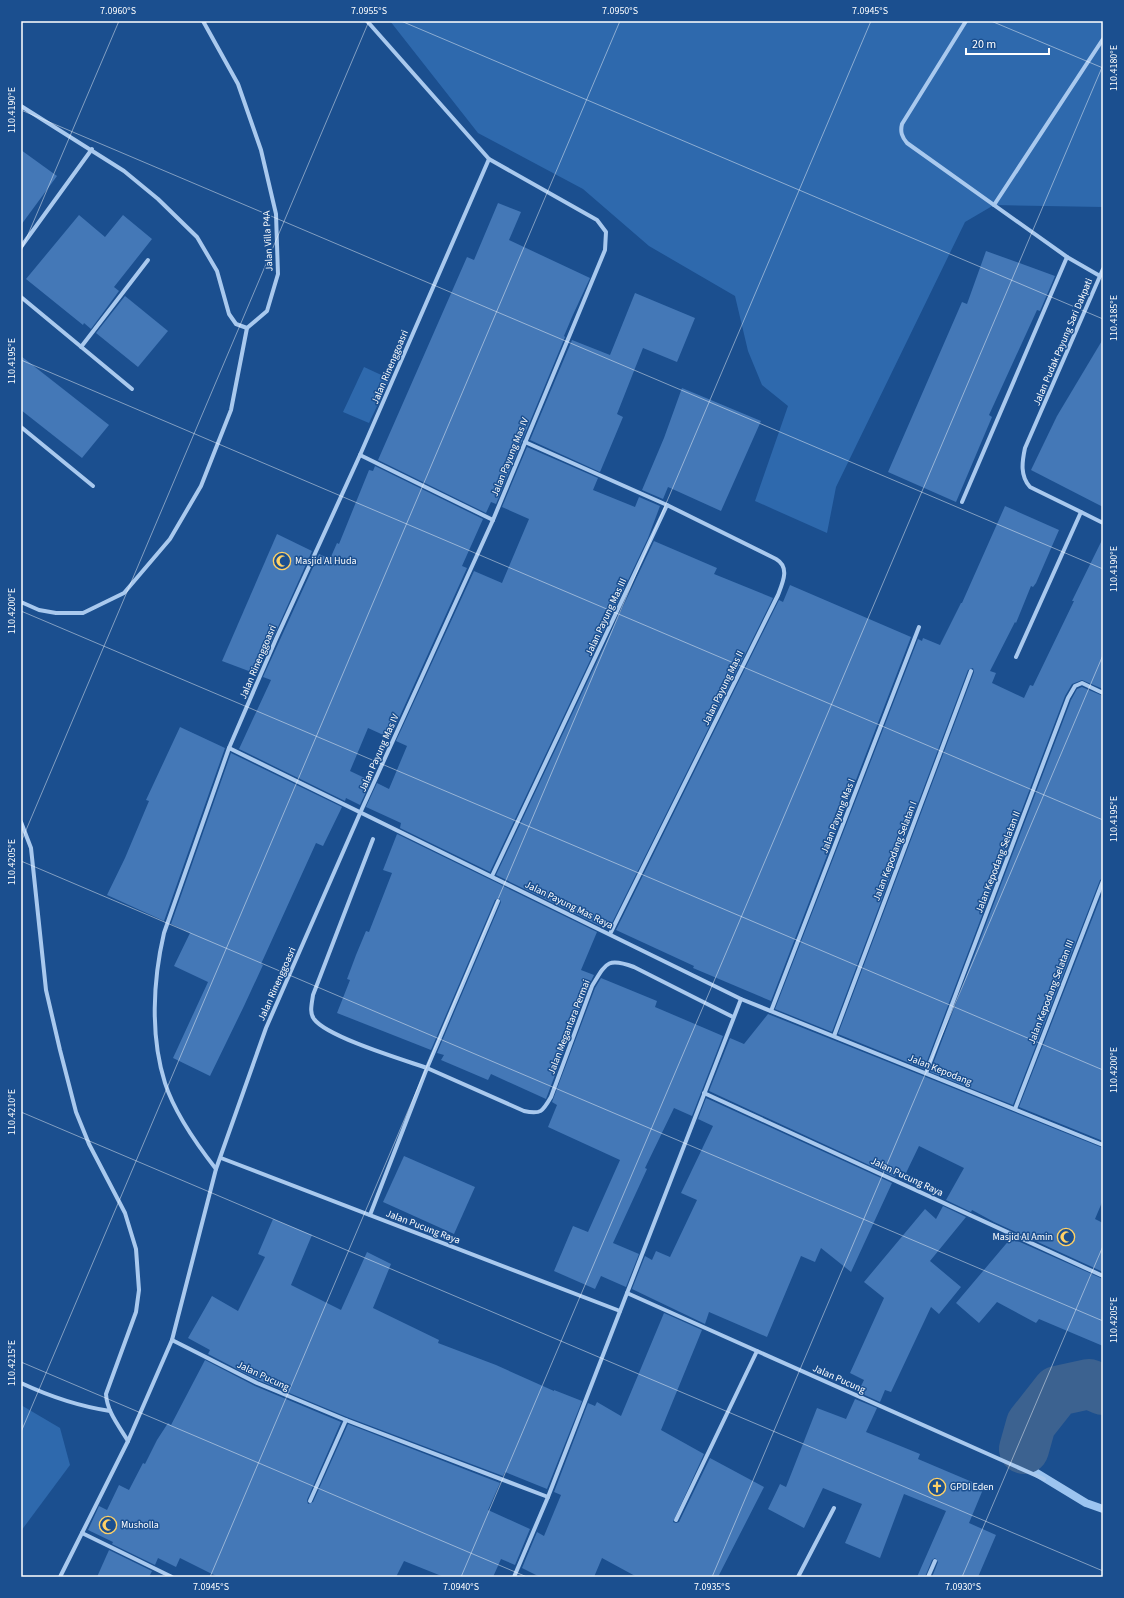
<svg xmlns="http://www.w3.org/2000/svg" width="1124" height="1598" viewBox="0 0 1124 1598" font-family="'Source Sans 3',sans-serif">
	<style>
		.green { fill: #2e69ad }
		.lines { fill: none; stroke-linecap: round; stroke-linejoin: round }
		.stream { stroke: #9cc4f0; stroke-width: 8 }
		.river { stroke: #3c6290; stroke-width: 50 }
		.building { fill: #4478b7 }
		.street { stroke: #a9c9ee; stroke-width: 4 }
		.ticks { fill: none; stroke: #fff; stroke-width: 1; stroke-opacity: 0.45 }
		.labels { text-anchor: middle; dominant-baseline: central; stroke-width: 3; stroke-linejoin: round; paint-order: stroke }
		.street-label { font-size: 10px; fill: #fff; stroke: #1b4f8f }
		.poi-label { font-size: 10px; fill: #fff; stroke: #1b4f8f; text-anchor: start }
		.neatline { fill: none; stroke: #fff; stroke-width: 1.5 }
		.ticks-label { font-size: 10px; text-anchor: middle; fill: #fff }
	</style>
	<rect width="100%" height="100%" fill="#1b4f8f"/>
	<g class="green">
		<path d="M390,21H1103V207L994,205L965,222L836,487L827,533L755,501L788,406L762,385L748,351L735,296L649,246L583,189L478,133Z"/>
		<path d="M364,367L390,379L369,423L343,412Z"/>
		<path d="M21,1405L60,1428L70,1465L21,1531Z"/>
	</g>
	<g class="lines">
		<path class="stream" d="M1024,1449L1035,1472L1086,1503L1103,1509"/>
		<path class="river" d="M1024,1449L1031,1424L1057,1391L1089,1384L1103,1390"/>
	</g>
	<g class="building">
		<path d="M21,150L57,176L21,225Z"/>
		<path d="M498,203L521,212L509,240L590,278L572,317L564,336L565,337L496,504L491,502L486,513L378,460L467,257L474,260Z"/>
		<path d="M79,215L105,237L123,215L152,239L114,287L119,291L91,329L84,323L83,325L26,279Z"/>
		<path d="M986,251L1055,276L1040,311L1037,310L989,415L992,417L956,502L888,472L962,302L967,304Z"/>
		<path d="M635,293L695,318L677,362L643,348L617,414L623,417L600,472L530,440L572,340L610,355Z"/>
		<path d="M125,296L168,331L138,367L96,333Z"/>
		<path d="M1103,339V507L1031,470L1057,416Z"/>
		<path d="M21,356L109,425L82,458L21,410Z"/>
		<path d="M682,388L761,421L721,511L668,487L663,499L642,490L664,438Z"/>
		<path d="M527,447L598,478L593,490L635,507L639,497L660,506L648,538L490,872L400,828L401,823L366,807L377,783L389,789L407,746L396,741L474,571L502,583L529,519L502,507Z"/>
		<path d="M375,466L483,519L462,566L467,568L390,738L368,728L350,771L371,781L360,805L346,798L345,801L239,749L271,680L263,677L319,554L330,559L337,543L339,544L369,470L373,471Z"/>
		<path d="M1005,506L1059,530L1036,583L1033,587L1031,586L1016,623L1015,622L990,671L996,673L992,683L1024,698L1030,685L1033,686L1074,601H1072L1103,538V689L1082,680L1072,684L1065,696L924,1069L838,1034L974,672L973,668L968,670L832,1032L775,1009L918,639L922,641L923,638L940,645L961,603H962Z"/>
		<path d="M277,534L312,551L257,674L222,661Z"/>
		<path d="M654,541L717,568L714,574L773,598L610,927L602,923L600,926L496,875Z"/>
		<path d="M790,585L911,637L771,1001L693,968L694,966L616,930L779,600L783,602Z"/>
		<path d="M1082,687L1103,696V878L1100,880L1013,1105L930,1072L1071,700L1077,689Z"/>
		<path d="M180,727L225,748L164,921L107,895L125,858L149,801L146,800Z"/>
		<path d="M231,753L342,807L323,846L316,843L261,964L263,965L244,1006L210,1076L173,1058L208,982L174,966L190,933L171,924Z"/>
		<path d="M397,834L597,932L581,970L594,975L589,985L546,1099L491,1074L488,1080L441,1060L444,1055L437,1053L501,902L499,898L495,900L431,1050L337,1013L350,980L347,979L356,955L366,931L369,932L392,873L383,870Z"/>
		<path d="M1103,891V1141L1019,1107Z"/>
		<path d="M601,978L657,1001L655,1007L723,1036L692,1116L674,1108L645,1168L647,1169L613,1243L639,1254L626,1287L601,1276L595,1289L554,1271L573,1226L588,1232L620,1160L548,1127L557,1105L552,1102L595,988Z"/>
		<path d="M768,1014L1103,1148V1200L1095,1219L1103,1223V1272L994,1222L972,1210L971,1212L946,1200L964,1168L919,1146L906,1173L898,1170L895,1177L709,1091L730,1038L744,1044Z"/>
		<path d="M706,1098L892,1183L851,1272L821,1248L815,1262L801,1256L767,1337L709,1312L705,1324L632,1289L645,1256L652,1260L656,1251L670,1257L697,1200L681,1193L713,1126L698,1119Z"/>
		<path d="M404,1156L475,1187L454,1234L383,1202Z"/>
		<path d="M943,1206L966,1217L930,1261L961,1287L939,1314L931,1307L891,1392L885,1390L880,1402L858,1392L864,1380L850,1373L884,1298L864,1282L925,1209L936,1219Z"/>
		<path d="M273,1219L312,1235L291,1285L341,1310L367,1252L391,1264L373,1308L439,1340L438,1343L496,1365L554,1391V1390L582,1401L547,1489L505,1472L503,1476L347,1417L258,1380L208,1354L210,1350L188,1338L212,1296L238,1311L265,1257L258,1254Z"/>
		<path d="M1011,1238L1103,1279V1346L1039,1319L1036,1323L997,1302L979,1323L956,1303Z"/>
		<path d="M664,1313L702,1330L661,1430L704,1454L673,1522L676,1523L679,1522L710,1458L764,1487L718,1577H637L602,1558L594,1577H540L522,1568L537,1532L544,1536L561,1495L554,1492L588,1403L595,1406L597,1402L621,1416Z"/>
		<path d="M205,1360L255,1386L341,1422L307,1500L308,1504L313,1502L348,1424L500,1483L488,1510L530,1529L515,1565L501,1559L493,1577H444L404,1561L396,1577H218L180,1558L176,1567L158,1558L155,1565L112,1544L113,1542L88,1530L99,1506L107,1510L119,1485L129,1490L143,1463L145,1464L157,1440L168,1423L171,1425Z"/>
		<path d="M855,1399L877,1408L866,1432L920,1454L918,1459L984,1487L969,1523L996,1535L978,1577H932L938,1562L935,1558L932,1560L925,1577H917L946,1511L904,1494L880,1558L845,1543L862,1504L823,1488L804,1528L768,1509L780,1484L786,1487L817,1408L846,1419Z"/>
		<path d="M109,1550L152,1571L149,1577H97Z"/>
	</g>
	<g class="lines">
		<g class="street">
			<path d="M966,21L902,124C900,132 902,137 907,143L1067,257"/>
			<path d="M21,106L124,171L158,199L197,237L217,271L229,314L236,324L247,328L267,311L278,274L276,214L261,150L238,84L203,21"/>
			<path d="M994,205L1103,39"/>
			<path d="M21,247L92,149"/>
			<path d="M1100,276L1103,269"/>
			<path d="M21,297L132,389"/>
			<path d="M81,347L148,260"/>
			<path d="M21,427L93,486"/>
			<path d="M360,455L493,520"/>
			<path d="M962,502L1067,257L1100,276L1025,448C1022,462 1020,476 1030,487L1081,512L1016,657"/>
			<path d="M1081,512L1103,523"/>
			<path d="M21,602L39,610L56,613H83L124,593L170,539L201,486L231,410L247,328"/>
			<path d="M229,748L741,999L1103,1145"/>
			<path d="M21,822L31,848L46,990L60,1050L76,1112L89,1144L125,1213L136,1249L139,1290L136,1312L106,1394C107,1412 119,1426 128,1441"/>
			<path d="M373,839L313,995C312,1003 309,1013 314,1019C327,1037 404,1060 427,1068L498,901"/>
			<path d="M492,876L667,505L525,442"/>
			<path d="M610,934L778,595C783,582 790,567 776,559L667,505"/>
			<path d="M771,1011L919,627"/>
			<path d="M834,1036L971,671"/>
			<path d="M926,1073L1068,698L1075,686L1082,683L1103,693"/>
			<path d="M704,1093L1103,1276"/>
			<path d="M1015,1109L1103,881"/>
			<path d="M221,1158L620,1311"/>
			<path d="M216,1169C198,1146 174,1111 165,1083C150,1036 153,980 164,933L229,748L276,639L360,455L489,159"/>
			<path d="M370,1215L427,1068L524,1111C541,1115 543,1111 551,1097L592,986C606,963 607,957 634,967L733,1017"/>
			<path d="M627,1293L1044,1479"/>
			<path d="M172,1340L257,1383L346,1420L548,1497"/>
			<path d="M21,1383C51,1397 77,1406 110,1411"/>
			<path d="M310,1501L346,1420"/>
			<path d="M676,1520L757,1351"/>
			<path d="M82,1533L172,1577"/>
			<path d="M60,1577L128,1441L172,1340L216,1169L266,1028L361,811L493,520L605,250L606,232L597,220L489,159L367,21"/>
			<path d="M514,1577L548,1497L741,999"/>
			<path d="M798,1577L834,1508"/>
			<path d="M928,1577L935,1561"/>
		</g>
	</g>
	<path class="ticks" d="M401,21L1103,319M991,21L1103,68M21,110L1103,569M21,251L119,21M21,360L1103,820M21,611L1103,1070M21,842L369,21M21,861L1103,1321M21,1112L1103,1571M21,1362L527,1577M21,1432L620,21M210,1577L871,21M461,1577L1103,65M712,1577L1103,655M962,1577L1103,1246"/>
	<defs>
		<symbol id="mosque-ring" viewBox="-11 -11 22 22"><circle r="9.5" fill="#1b4f8f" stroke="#ffd166" stroke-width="1.5"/><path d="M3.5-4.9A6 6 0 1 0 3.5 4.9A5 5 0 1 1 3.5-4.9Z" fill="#ffd166"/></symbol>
		<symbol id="church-ring" viewBox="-11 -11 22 22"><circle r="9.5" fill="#1b4f8f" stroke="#ffd166" stroke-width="1.5"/><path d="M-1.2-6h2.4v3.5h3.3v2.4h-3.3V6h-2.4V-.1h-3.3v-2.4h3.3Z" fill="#ffd166"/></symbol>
	</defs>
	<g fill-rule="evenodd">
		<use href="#mosque-ring" x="272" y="551" width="20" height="20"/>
		<use href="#mosque-ring" x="1056" y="1227" width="20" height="20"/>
		<use href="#church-ring" x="927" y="1477" width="20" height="20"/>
		<use href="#mosque-ring" x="98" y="1515" width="20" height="20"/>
	</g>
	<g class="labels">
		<g class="street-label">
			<text transform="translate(268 241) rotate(-93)">Jalan Villa P4A</text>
			<text transform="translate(1063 342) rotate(-67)">Jalan Pudak Payung Sari Dakpati</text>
			<text transform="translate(390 367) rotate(-67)">Jalan Rinenggoasri</text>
			<text transform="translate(510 457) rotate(-68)">Jalan Payung Mas IV</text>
			<text transform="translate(606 617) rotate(-65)">Jalan Payung Mas III</text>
			<text transform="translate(258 662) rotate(-67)">Jalan Rinenggoasri</text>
			<text transform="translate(723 688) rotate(-64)">Jalan Payung Mas II</text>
			<text transform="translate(379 753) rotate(-66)">Jalan Payung Mas IV</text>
			<text transform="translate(838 816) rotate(-69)">Jalan Payung Mas I</text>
			<text transform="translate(895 851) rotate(-69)">Jalan Kepodang Selatan I</text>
			<text transform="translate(998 862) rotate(-69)">Jalan Kepodang Selatan II</text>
			<text transform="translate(569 905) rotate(26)">Jalan Payung Mas Raya</text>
			<text transform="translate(277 984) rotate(-66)">Jalan Rinenggoasri</text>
			<text transform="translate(1051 992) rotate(-69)">Jalan Kepodang Selatan III</text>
			<text transform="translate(569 1027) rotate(-69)">Jalan Megantara Permai</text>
			<text transform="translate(940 1070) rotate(22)">Jalan Kepodang</text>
			<text transform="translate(907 1177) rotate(25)">Jalan Pucung Raya</text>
			<text transform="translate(423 1227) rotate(21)">Jalan Pucung Raya</text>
			<text transform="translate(263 1376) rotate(25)">Jalan Pucung</text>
			<text transform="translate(839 1379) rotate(24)">Jalan Pucung</text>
		</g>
		<g class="poi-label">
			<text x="295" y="561">Masjid Al Huda</text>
			<text x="1053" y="1237" text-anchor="end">Masjid Al Amin</text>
			<text x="950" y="1487">GPDI Eden</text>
			<text x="121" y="1525">Musholla</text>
		</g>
	</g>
	<rect width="1124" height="1598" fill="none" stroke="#1b4f8f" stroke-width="44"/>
	<path d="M966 48v6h83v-6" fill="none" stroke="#ffffff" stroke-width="2"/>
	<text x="972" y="48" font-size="12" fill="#ffffff" stroke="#1b4f8f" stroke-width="3" paint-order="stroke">20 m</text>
	<rect x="22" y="22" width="1080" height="1554" class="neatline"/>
	<g class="ticks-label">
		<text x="118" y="14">7.0960°S</text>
		<text x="369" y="14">7.0955°S</text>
		<text x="620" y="14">7.0950°S</text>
		<text x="870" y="14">7.0945°S</text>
		<text transform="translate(1113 68) rotate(-90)" y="4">110.4180°E</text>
		<text transform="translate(11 110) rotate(-90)" y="4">110.4190°E</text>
		<text transform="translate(1113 318) rotate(-90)" y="4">110.4185°E</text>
		<text transform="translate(11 361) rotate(-90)" y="4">110.4195°E</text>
		<text transform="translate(1113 569) rotate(-90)" y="4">110.4190°E</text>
		<text transform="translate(11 611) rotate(-90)" y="4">110.4200°E</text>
		<text transform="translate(1113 819) rotate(-90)" y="4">110.4195°E</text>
		<text transform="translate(11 862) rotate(-90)" y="4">110.4205°E</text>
		<text transform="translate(1113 1070) rotate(-90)" y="4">110.4200°E</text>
		<text transform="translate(11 1112) rotate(-90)" y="4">110.4210°E</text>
		<text transform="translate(1113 1320) rotate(-90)" y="4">110.4205°E</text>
		<text transform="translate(11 1363) rotate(-90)" y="4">110.4215°E</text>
		<text x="211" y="1590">7.0945°S</text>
		<text x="461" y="1590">7.0940°S</text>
		<text x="712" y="1590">7.0935°S</text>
		<text x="963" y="1590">7.0930°S</text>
	</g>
</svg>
